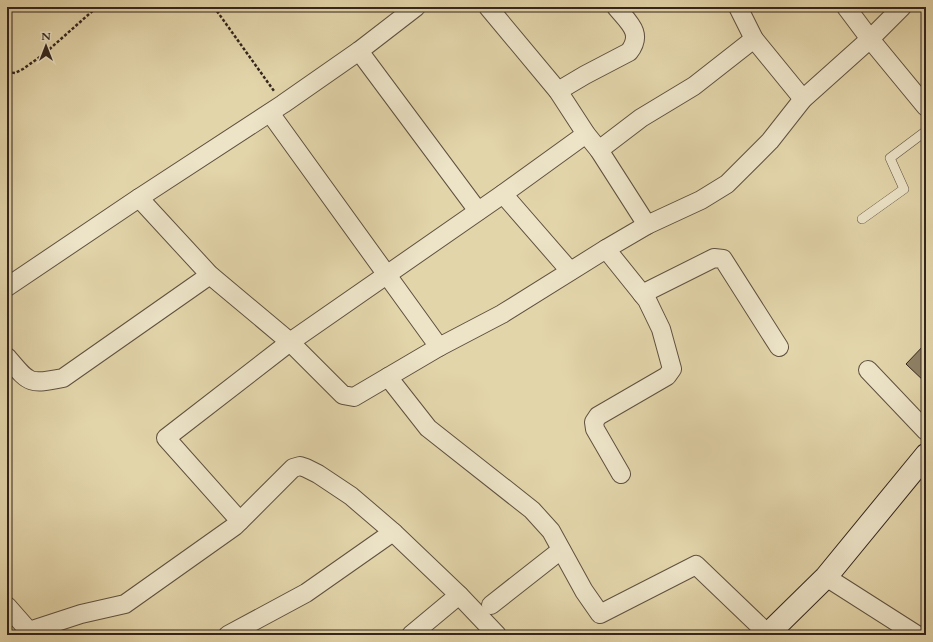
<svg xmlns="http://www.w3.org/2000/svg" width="933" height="642" viewBox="0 0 933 642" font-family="Cardo,serif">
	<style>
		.building { fill: #8f8166; stroke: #33251d }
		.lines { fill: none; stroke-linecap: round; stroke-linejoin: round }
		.lane-casing { stroke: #5f5140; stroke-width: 10 }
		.street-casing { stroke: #5f5140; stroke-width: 20 }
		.secondary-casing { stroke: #33251d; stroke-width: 24 }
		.path { stroke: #33251d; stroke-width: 2.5; stroke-dasharray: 3 2; stroke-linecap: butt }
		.lane { stroke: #ede4c8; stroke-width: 9 }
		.street { stroke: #ede4c8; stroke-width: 18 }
		.secondary { stroke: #ede4c8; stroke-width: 22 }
	</style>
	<rect width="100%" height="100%" fill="#e3d5aa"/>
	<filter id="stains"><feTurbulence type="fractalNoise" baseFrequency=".005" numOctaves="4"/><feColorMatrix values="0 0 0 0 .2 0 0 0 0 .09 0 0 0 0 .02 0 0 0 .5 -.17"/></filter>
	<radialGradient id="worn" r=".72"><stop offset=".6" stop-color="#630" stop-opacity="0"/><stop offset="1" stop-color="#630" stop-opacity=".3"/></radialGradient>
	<path class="building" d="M926,343V383L906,364Z"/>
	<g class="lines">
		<defs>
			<path id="lane" d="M862,219L904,189L890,158L926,131"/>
			<g id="street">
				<path d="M416,7L359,51L283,104L139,198L210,275L290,342L343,395L354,397L439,347L502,314L606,249L647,225L701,200L727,184L770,141L803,99L870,39L902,7"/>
				<path d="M488,7L558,91L586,134L599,150L647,225"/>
				<path d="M738,7L754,39L803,99"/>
				<path d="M846,7L870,39L926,107"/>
				<path d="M359,51L478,211"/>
				<path d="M558,91L585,75L629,52C644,33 628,22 616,7"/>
				<path d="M270,113L439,347"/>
				<path d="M599,150L641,118L694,86L754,39"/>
				<path d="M503,194L570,271"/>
				<path d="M606,249L647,300L661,329L672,369L667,376L598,416L594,422L595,429L621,474"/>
				<path d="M7,287L139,198"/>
				<path d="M642,294L714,258L723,259L779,347"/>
				<path d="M7,357C29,383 28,385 63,378L210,275"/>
				<path d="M868,370L926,431"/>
				<path d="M388,377L428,428L532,510L551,531L584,591L600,614L696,565L768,634"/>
				<path d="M240,521L166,438L290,342L503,194L586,134"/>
				<path d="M826,577L917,635"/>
				<path d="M491,605L561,550"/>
				<path d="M7,606L29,631L81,614L125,604L235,526L293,468L300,466L306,468L318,474L351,496L393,532L459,595L497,635"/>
				<path d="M228,635L306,593L393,532"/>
				<path d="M411,635L459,595"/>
			</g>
			<path id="secondary" d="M767,635L826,577L926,455"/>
		</defs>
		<use href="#lane" class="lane-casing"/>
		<use href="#street" class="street-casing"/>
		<use href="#secondary" class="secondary-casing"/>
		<g class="path">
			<path d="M214,7L274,91"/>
			<path d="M7,72L15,73L23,69L44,54L97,7"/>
		</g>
		<use href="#lane" class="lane"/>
		<use href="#street" class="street"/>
		<use href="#secondary" class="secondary"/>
	</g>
	<rect width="933" height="642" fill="none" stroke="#e3d5aa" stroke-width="24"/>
	<rect x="8" y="8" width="917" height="626" fill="none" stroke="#33251d" stroke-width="2"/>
	<rect x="12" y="12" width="909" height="618" fill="none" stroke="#33251d"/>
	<g transform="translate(46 46)" stroke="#ede4c8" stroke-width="3" paint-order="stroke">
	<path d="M0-3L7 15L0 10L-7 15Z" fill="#33251d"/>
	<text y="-6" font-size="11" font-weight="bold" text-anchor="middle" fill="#33251d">N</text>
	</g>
	<rect width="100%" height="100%" filter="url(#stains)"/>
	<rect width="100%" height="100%" fill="url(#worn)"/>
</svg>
